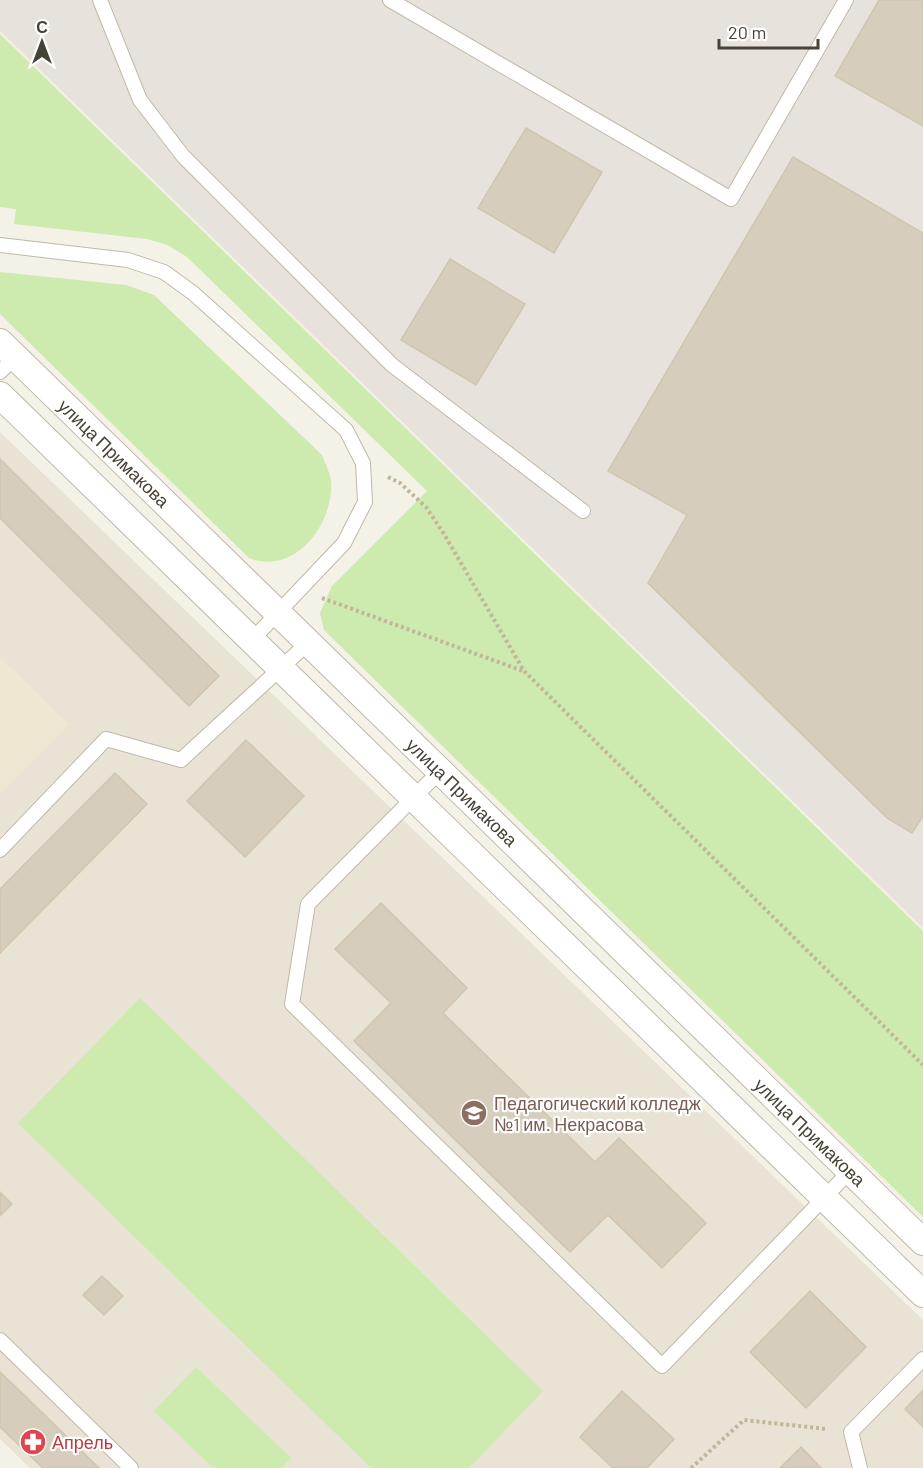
<svg xmlns="http://www.w3.org/2000/svg" width="923" height="1468" viewBox="0 0 923 1468" font-family="Barlow,sans-serif">
	<style>
		.residential { fill: #e8e3d5 }
		.industrial { fill: #e7e2dc }
		.education { fill: #eee7d1 }
		.green { fill: #cdeaaf }
		.building { fill: #d6cdbc; stroke: #d1c5af; stroke-width: 1.5 }
		.lines { fill: none; stroke-linecap: round; stroke-linejoin: round }
		.lane-casing { stroke: #c0b9a9; stroke-width: 16 }
		.street-casing { stroke: #c0b9a9; stroke-width: 28 }
		.path { stroke: #c2b69a; stroke-width: 4; stroke-dasharray: 3 3; stroke-linecap: butt }
		.lane { stroke: #fff; stroke-width: 14 }
		.street { stroke: #fff; stroke-width: 26 }
		.labels { text-anchor: middle; dominant-baseline: central; stroke-width: 4.5; stroke-linejoin: round; paint-order: stroke }
		.street-label { font-size: 18px; fill: #484136; stroke: #fff }
		.education-label { font-size: 18px; fill: #785e54; stroke: #fff; text-anchor: start }
		.health-label { font-size: 18px; fill: #be3a42; stroke: #fff; text-anchor: start }
	</style>
	<rect width="100%" height="100%" fill="#f4f1e7"/>
	<path class="residential" d="M0,432L923,1320V1468H30L0,1439Z"/>
	<path class="industrial" d="M0,0H923V928L0,31Z"/>
	<path class="education" d="M0,657L69,724L0,793Z"/>
	<g class="green">
		<path d="M0,34L923,931V1217L324,630L320,613L332,586L427,491L187,257L168,245L147,239L14,224L16,209L0,207Z"/>
		<path d="M0,272L126,285L154,295L322,455C325,463 330,473 331,481C334,524 295,576 249,558L0,314Z"/>
		<path d="M140,998L543,1391L469,1468H371L18,1123Z"/>
		<path d="M196,1367L291,1458L281,1468H213L154,1411Z"/>
	</g>
	<g class="building">
		<path d="M879,0H923V126L835,76Z"/>
		<path d="M526,128L602,172L554,253L478,208Z"/>
		<path d="M793,157L923,233V816L912,833L887,818L648,583L687,515L608,471Z"/>
		<path d="M450,259L525,304L476,385L401,340Z"/>
		<path d="M0,459L219,676L189,706L0,518Z"/>
		<path d="M246,740L304,796L245,857L187,801Z"/>
		<path d="M115,773L147,804L0,953V889Z"/>
		<path d="M381,903L467,988L443,1013L595,1162L619,1138L706,1223L662,1268L608,1215L570,1252L354,1041L391,1003L335,949Z"/>
		<path d="M0,1192L12,1204L0,1216Z"/>
		<path d="M102,1276L123,1296L104,1315L83,1295Z"/>
		<path d="M810,1291L866,1347L806,1408L750,1352Z"/>
		<path d="M0,1372L20,1391L99,1468H43L0,1427Z"/>
		<path d="M923,1390V1427L905,1409Z"/>
		<path d="M622,1391L674,1439L647,1468H613L580,1437Z"/>
		<path d="M801,1447L821,1468H780Z"/>
	</g>
	<g class="lines">
		<defs>
			<g id="lane">
				<path d="M100,0L140,100L183,156L392,365L583,511"/>
				<path d="M390,0L731,199L846,0"/>
				<path d="M0,245L128,260L164,272L193,293L346,430L363,463L365,502L344,543L252,640"/>
				<path d="M0,372L15,357"/>
				<path d="M440,771L308,904L292,1004L662,1366L850,1171"/>
				<path d="M0,850L106,739L181,760L308,643"/>
				<path d="M0,1340L131,1468"/>
				<path d="M860,1468L851,1432L923,1359"/>
			</g>
			<g id="street">
				<path d="M0,342L923,1242"/>
				<path d="M0,395L923,1294"/>
			</g>
		</defs>
		<use href="#lane" class="lane-casing"/>
		<use href="#street" class="street-casing"/>
		<g class="path">
			<path d="M388,477L400,483L426,507L444,534L524,671L923,1065"/>
			<path d="M322,598L523,671"/>
			<path d="M691,1468L744,1420L827,1429"/>
		</g>
		<use href="#lane" class="lane"/>
		<use href="#street" class="street"/>
	</g>
	<defs>
		<symbol id="university-disc" viewBox="-11 -11 22 22"><circle r="9.5" fill="#8d6e63" stroke="#fff"/><path d="M0-5L7-2L0 1L-7-2ZM-4 1L0 2.5L4 1V4Q0 6-4 4Z" fill="#fff"/></symbol>
		<symbol id="pharmacy-disc" viewBox="-11 -11 22 22"><circle r="9.5" fill="#e0444e" stroke="#fff"/><path d="M-2-6h4v4h4v4h-4v4h-4v-4h-4v-4h4Z" fill="#fff"/></symbol>
	</defs>
	<g fill-rule="evenodd">
		<use href="#university-disc" x="459" y="1098" width="30" height="30"/>
		<use href="#pharmacy-disc" x="18" y="1427" width="30" height="30"/>
	</g>
	<g class="labels">
		<g class="street-label">
			<text transform="translate(114 453) rotate(44)">улица Примакова</text>
			<text transform="translate(462 792) rotate(44)">улица Примакова</text>
			<text transform="translate(810 1132) rotate(44)">улица Примакова</text>
		</g>
		<g class="education-label">
			<text x="494" y="1103">Педагогический колледж<tspan x="494" dy="21">№1 им. Некрасова</tspan></text>
		</g>
		<g class="health-label">
			<text x="52" y="1442">Апрель</text>
		</g>
	</g>
	<g transform="translate(42 42)" stroke="#ffffff" stroke-width="4.5" paint-order="stroke">
	<path d="M0-4.5L10 22L0 15L-10 22Z" fill="#484136"/>
	<text y="-9" font-size="16" font-weight="bold" text-anchor="middle" fill="#484136">С</text>
	</g>
	<path d="M719 39v9h99v-9" fill="none" stroke="#484136" stroke-width="3"/>
	<text x="728" y="39" font-size="18" fill="#484136" stroke="#ffffff" stroke-width="4.5" paint-order="stroke">20 m</text>
</svg>
